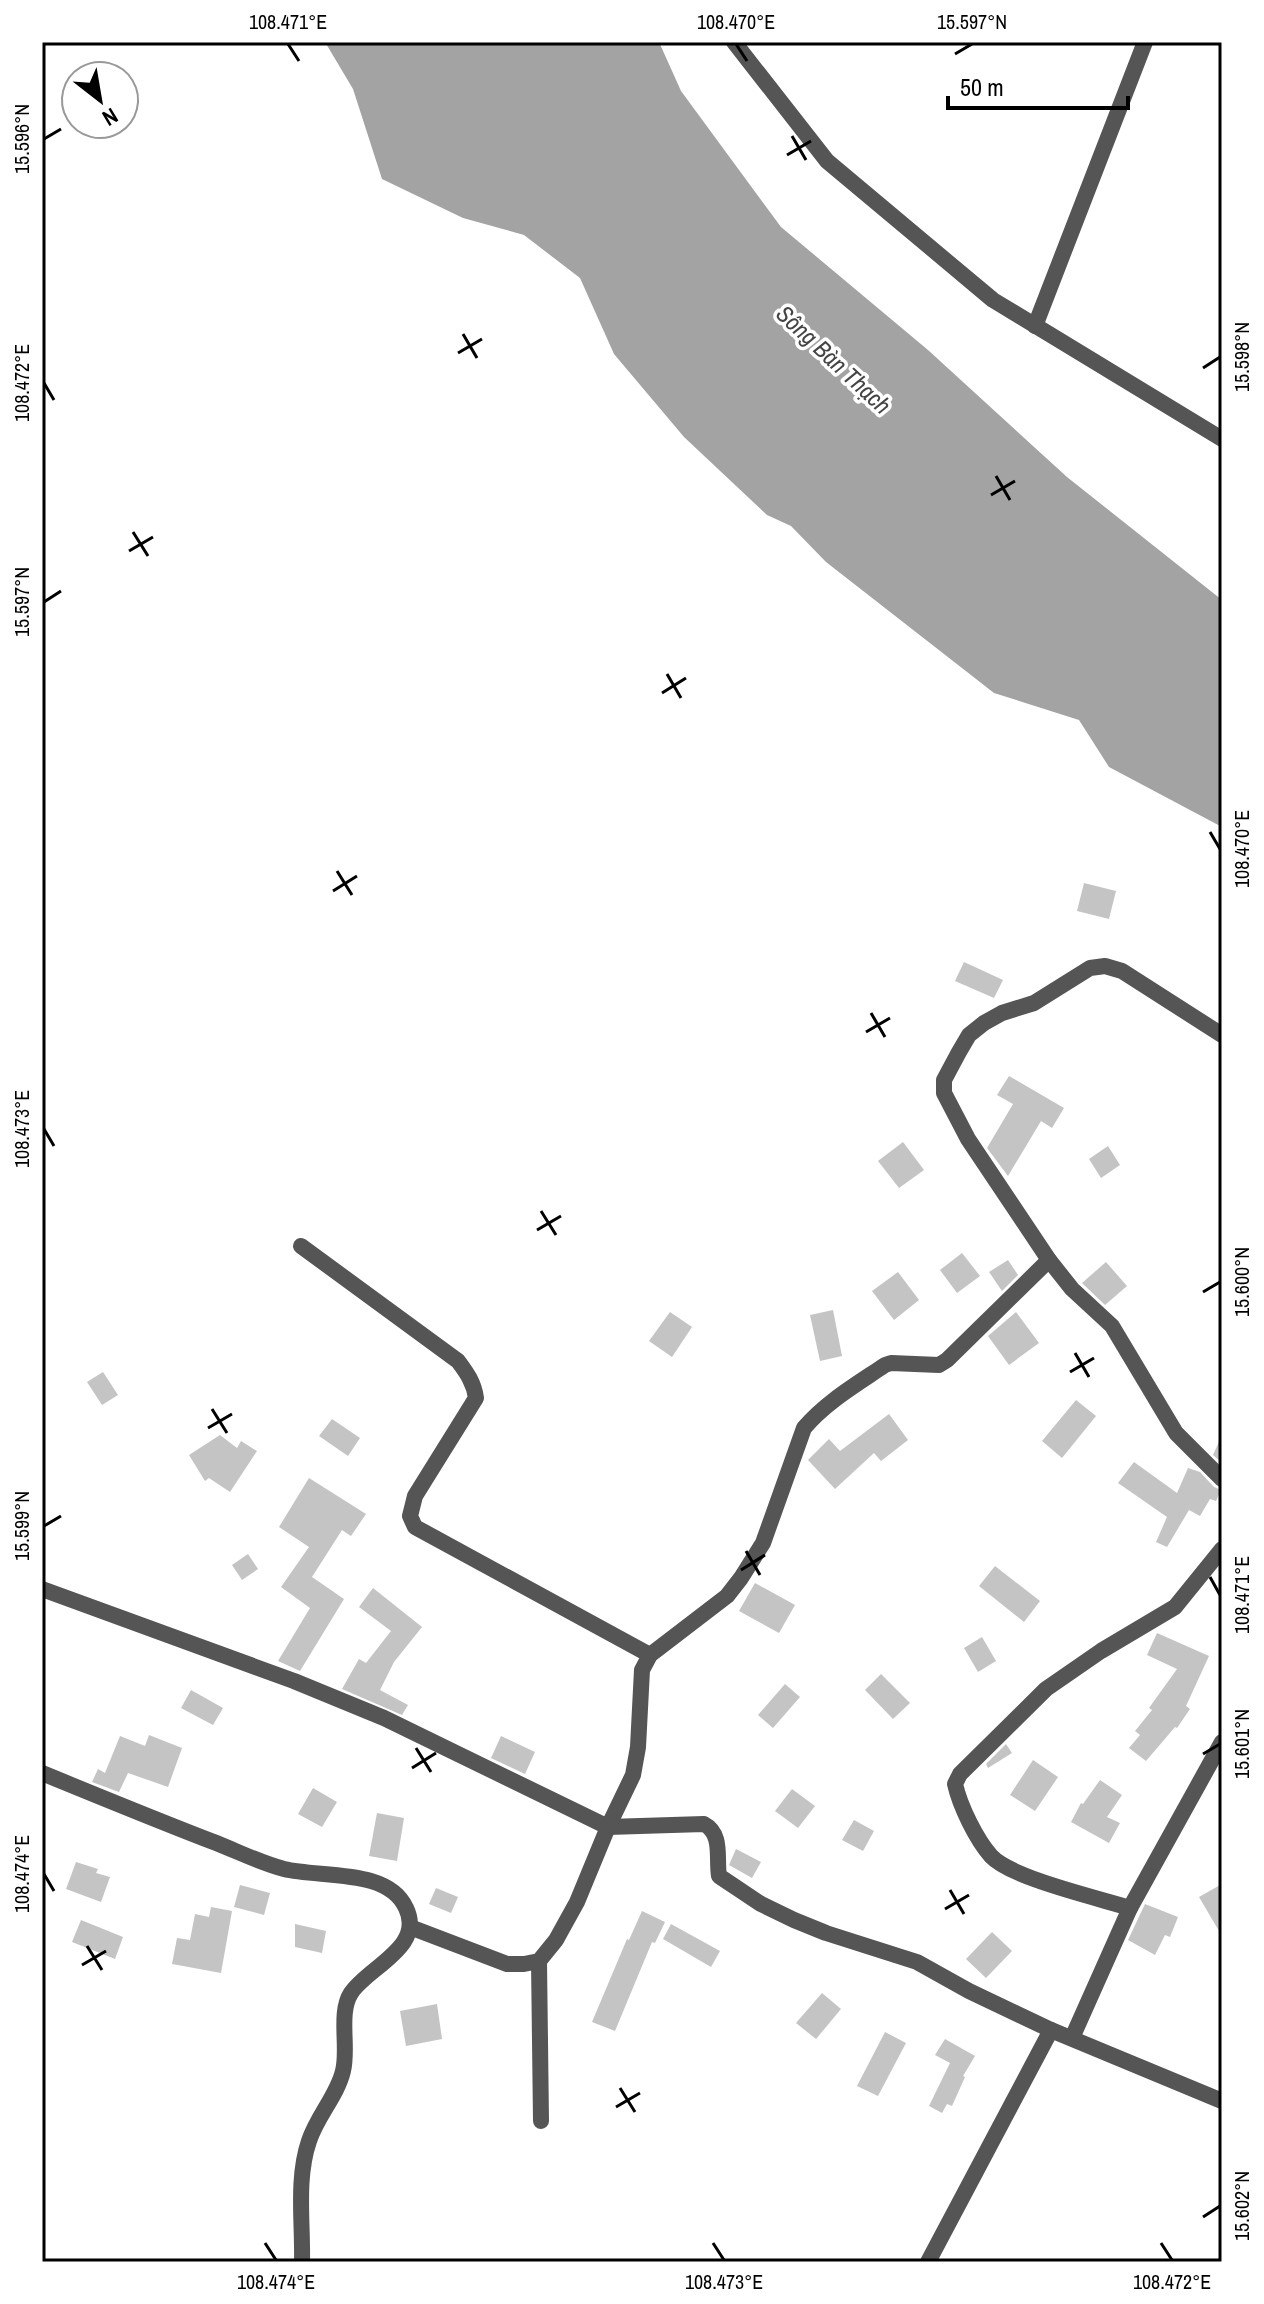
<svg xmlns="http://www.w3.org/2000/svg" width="1264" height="2304" viewBox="0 0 1264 2304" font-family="'Archivo Narrow',sans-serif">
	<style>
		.water { fill: #a3a3a3 }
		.building { fill: #c4c4c4 }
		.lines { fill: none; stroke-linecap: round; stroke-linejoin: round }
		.street { stroke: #555; stroke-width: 16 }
		.ticks { fill: none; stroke: #000; stroke-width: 3 }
		.labels { text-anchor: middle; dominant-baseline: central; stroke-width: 7; stroke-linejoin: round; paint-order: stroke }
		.water-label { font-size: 24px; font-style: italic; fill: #444; stroke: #fff }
		.neatline { fill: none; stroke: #000; stroke-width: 3 }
		.ticks-label { font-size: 20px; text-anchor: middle; fill: #000 }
	</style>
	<rect width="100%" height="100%" fill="#fff"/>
	<path class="water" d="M325,42H659L681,91L781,227L928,350L1067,477L1222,600V827L1109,767L1079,720L994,693L826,562L791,526L767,515L684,437L614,354L580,278L524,235L463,218L382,179L353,89Z"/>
	<g class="building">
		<path d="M1084,883L1116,891L1109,919L1077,911Z"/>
		<path d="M964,962L1003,980L994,998L955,981Z"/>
		<path d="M1009,1076L1064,1108L1052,1128L1041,1121L1008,1176L987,1148L1013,1104L997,1095Z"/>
		<path d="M903,1142L924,1170L899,1188L878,1161Z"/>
		<path d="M1108,1146L1120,1165L1101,1178L1089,1159Z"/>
		<path d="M962,1253L980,1276L957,1293L940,1270Z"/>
		<path d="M1008,1260L1018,1275L1002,1291L989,1272Z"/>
		<path d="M1106,1262L1127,1286L1105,1305L1082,1283Z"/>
		<path d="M898,1272L919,1300L894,1320L872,1291Z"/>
		<path d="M833,1310L842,1356L820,1361L810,1315Z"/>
		<path d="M670,1312L692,1327L672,1357L649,1341Z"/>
		<path d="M1016,1312L1039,1343L1009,1365L988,1336Z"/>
		<path d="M103,1372L118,1395L102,1405L87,1382Z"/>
		<path d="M1076,1400L1096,1416L1062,1458L1042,1441Z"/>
		<path d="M889,1414L908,1440L881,1461L874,1453L835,1489L808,1460L829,1439L840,1451Z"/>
		<path d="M332,1419L360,1438L348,1456L319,1436Z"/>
		<path d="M220,1435L237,1448L241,1441L257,1451L230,1492L209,1478L205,1481L189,1455Z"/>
		<path d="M1222,1435V1463L1213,1455Z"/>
		<path d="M1134,1462L1177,1493L1188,1468L1200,1472L1214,1487L1221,1490L1216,1501L1210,1499L1200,1516L1189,1510L1167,1547L1156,1542L1167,1517L1118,1483Z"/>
		<path d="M309,1478L366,1514L351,1536L342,1530L312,1577L344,1599L300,1671L278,1661L310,1608L281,1587L309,1547L279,1527Z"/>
		<path d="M248,1554L258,1569L242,1580L232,1565Z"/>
		<path d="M995,1566L1040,1601L1024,1622L979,1586Z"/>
		<path d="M755,1583L795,1605L779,1633L739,1611Z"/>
		<path d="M373,1588L422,1627L394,1662L380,1690L408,1705L402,1715L342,1689L359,1659L366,1663L391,1631L359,1607Z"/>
		<path d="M1157,1633L1209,1656L1186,1706L1190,1709L1177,1728L1175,1727L1146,1761L1129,1748L1140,1735L1135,1731L1152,1710L1149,1708L1177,1669L1147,1655Z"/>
		<path d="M982,1637L996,1661L978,1672L964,1648Z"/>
		<path d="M881,1674L910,1703L893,1719L865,1690Z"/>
		<path d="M785,1684L800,1697L773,1728L758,1715Z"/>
		<path d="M191,1690L223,1708L213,1725L181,1708Z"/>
		<path d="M149,1735L182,1748L168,1787L128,1773L119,1792L92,1782L98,1769L105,1773L120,1736L145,1746Z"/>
		<path d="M501,1736L535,1752L525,1774L491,1758Z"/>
		<path d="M1006,1744L1012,1753L988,1768L986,1764Z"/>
		<path d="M1033,1760L1058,1777L1035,1811L1010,1795Z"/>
		<path d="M1100,1780L1122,1795L1107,1817L1120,1823L1109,1843L1071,1822L1081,1803L1083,1804Z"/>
		<path d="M313,1788L337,1802L322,1827L298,1814Z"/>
		<path d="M792,1789L815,1806L798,1828L775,1811Z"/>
		<path d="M377,1813L404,1818L397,1861L369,1856Z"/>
		<path d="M854,1820L874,1831L863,1851L842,1840Z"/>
		<path d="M736,1849L761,1862L752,1878L729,1865Z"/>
		<path d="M76,1862L98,1869L96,1873L110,1877L101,1902L66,1889Z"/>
		<path d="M1222,1884V1936L1199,1897Z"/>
		<path d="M240,1885L270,1893L264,1915L234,1907Z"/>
		<path d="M436,1888L458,1897L451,1913L429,1904Z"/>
		<path d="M1145,1904L1178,1917L1170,1937L1165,1935L1155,1955L1128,1940Z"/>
		<path d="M211,1907L232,1911L221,1973L172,1964L177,1938L190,1940L195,1914L209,1917Z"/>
		<path d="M642,1911L665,1922L655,1943L652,1942L615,2031L592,2022L627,1939L629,1940Z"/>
		<path d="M81,1920L123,1937L115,1959L72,1942Z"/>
		<path d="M295,1924L326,1931L322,1953L295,1947Z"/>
		<path d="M671,1924L720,1951L711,1967L663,1939Z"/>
		<path d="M992,1932L1012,1951L986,1978L966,1959Z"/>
		<path d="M822,1993L841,2009L816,2039L796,2023Z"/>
		<path d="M437,2004L442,2039L406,2046L400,2011Z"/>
		<path d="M885,2032L906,2043L878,2096L857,2086Z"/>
		<path d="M945,2039L975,2056L963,2076L965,2077L952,2106L947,2104L942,2113L929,2106L950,2063L935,2055Z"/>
	</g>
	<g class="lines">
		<g class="street">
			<path d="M734,42L827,161L993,300L1222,439"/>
			<path d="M1035,326L1145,42"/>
			<path d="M1222,1035L1122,971L1105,966L1090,968L1034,1003L1002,1013L984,1023L969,1035L959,1052L944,1080V1093L968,1139L1049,1260L1072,1289L1112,1326L1176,1433L1222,1479"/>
			<path d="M301,1246L458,1361C467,1373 474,1383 476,1398L415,1496L410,1516L415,1527L650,1655"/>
			<path d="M42,1589L294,1681L384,1718L608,1827L704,1824C723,1834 716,1858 719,1876L761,1904L794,1920L826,1933L917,1962L969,1991L1051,2030L1222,2101"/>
			<path d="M42,1773C98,1796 154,1819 211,1841C235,1850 260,1863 284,1869C321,1878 388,1868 406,1908C425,1947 368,1967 351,1993C338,2013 349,2048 343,2071C337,2096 317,2116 309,2141C296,2179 303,2223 302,2262"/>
			<path d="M1130,1908C1098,1898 1011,1878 991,1856C976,1839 960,1806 955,1784L960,1774L1046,1689L1101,1651L1175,1607L1222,1549"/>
			<path d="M410,1927L507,1964H524L539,1961L556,1940L577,1902L608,1827L633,1775L638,1747L642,1670L650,1655L727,1596L741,1578L763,1543L804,1428C826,1402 857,1384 885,1365L891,1363L939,1365L947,1360L1049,1260"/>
			<path d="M539,1961L541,2121"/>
			<path d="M1072,2038L1130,1908L1222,1742"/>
			<path d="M928,2262L1051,2030"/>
		</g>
	</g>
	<path class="ticks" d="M288,44L299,61M736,44L747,61M955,54L972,44M792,136L806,160M44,139L61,129M787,155L811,141M463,334L477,358M458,353L482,339M1203,368L1220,357M44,383L54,400M996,476L1010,500M991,495L1015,481M133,532L148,556M129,551L153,537M44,602L61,591M667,674L681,698M662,693L686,678M1210,832L1220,849M337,871L352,895M333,891L357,876M871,1013L885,1037M866,1032L890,1018M44,1129L54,1146M541,1211L556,1235M537,1230L561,1216M1203,1292L1220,1282M1075,1353L1089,1377M1070,1372L1094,1358M212,1409L227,1433M208,1428L232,1414M44,1526L61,1516M746,1551L760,1575M741,1570L765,1555M1210,1577L1220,1595M416,1748L431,1772M1203,1754L1220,1744M412,1768L436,1753M44,1874L54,1891M950,1890L964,1914M945,1909L969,1895M87,1946L102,1970M82,1965L106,1951M620,2088L635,2112M616,2107L640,2093M1203,2217L1220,2206M265,2243L276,2260M713,2243L724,2260M1161,2243L1172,2260"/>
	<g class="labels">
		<g class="water-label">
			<text transform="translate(834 359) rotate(43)">Sông Bàn Thạch</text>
		</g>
	</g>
	<rect width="1264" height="2304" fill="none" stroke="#ffffff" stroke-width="88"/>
	<g transform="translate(100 100) rotate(149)"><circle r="38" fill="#ffffff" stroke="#999999" stroke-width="2"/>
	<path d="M0-6L14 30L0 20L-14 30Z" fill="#000000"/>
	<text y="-12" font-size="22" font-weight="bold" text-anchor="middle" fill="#000000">N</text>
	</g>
	<path d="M948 96v12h180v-12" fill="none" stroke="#000000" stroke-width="4"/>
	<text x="960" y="96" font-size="24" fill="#000000" stroke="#ffffff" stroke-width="6" paint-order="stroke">50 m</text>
	<rect x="44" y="44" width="1176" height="2216" class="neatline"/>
	<g class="ticks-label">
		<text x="288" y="29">108.471°E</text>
		<text x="736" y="29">108.470°E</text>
		<text x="972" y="29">15.597°N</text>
		<text transform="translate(22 139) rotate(-90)" y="7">15.596°N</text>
		<text transform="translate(1242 357) rotate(-90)" y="7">15.598°N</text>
		<text transform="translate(22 383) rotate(-90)" y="7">108.472°E</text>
		<text transform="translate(22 602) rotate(-90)" y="7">15.597°N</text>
		<text transform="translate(1242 849) rotate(-90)" y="7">108.470°E</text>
		<text transform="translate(22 1129) rotate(-90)" y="7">108.473°E</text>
		<text transform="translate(1242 1282) rotate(-90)" y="7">15.600°N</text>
		<text transform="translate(22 1526) rotate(-90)" y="7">15.599°N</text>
		<text transform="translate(1242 1595) rotate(-90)" y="7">108.471°E</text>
		<text transform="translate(1242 1744) rotate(-90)" y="7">15.601°N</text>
		<text transform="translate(22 1874) rotate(-90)" y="7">108.474°E</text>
		<text transform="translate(1242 2206) rotate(-90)" y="7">15.602°N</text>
		<text x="276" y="2289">108.474°E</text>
		<text x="724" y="2289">108.473°E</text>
		<text x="1172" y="2289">108.472°E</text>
	</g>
</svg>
